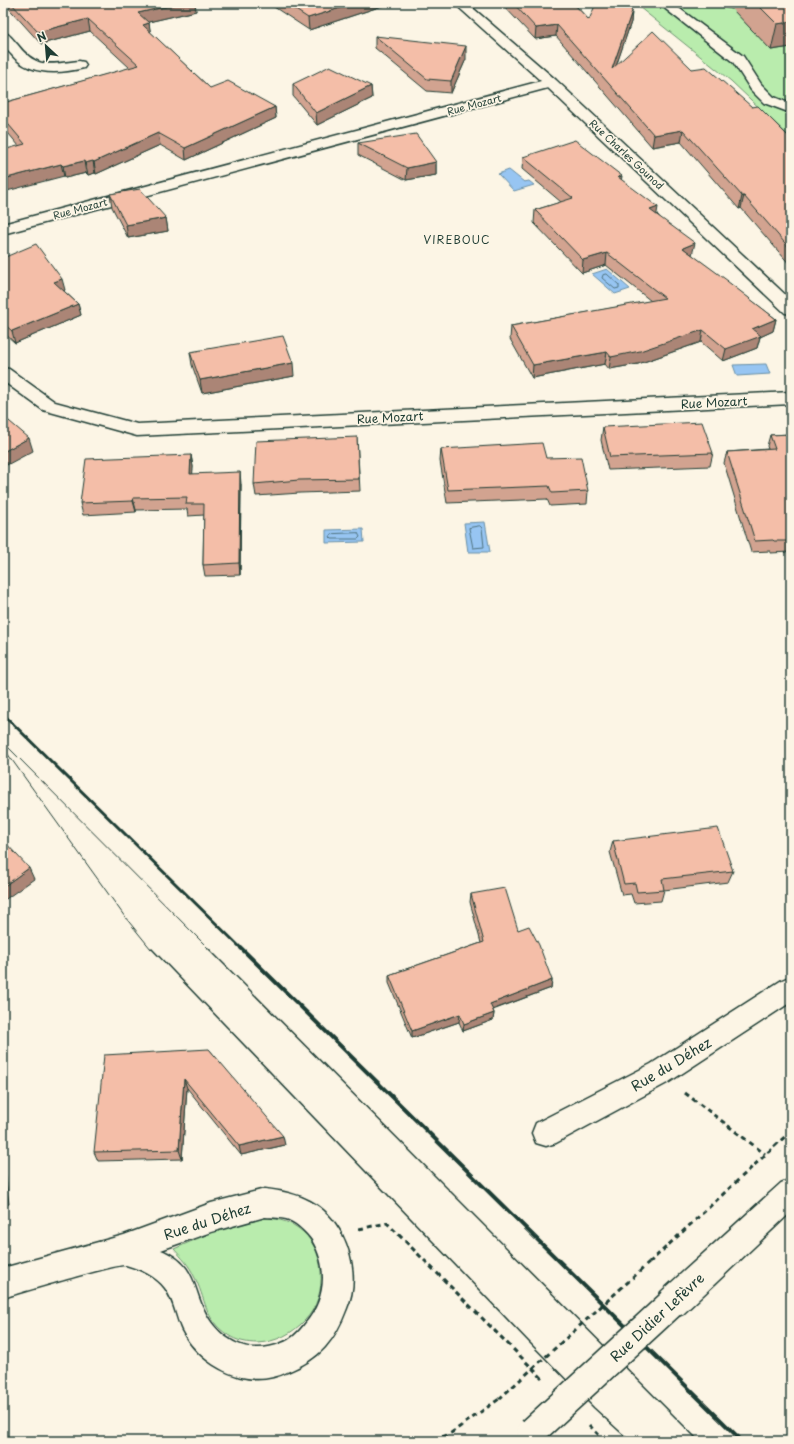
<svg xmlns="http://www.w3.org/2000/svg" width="794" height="1444" viewBox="0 0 794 1444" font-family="'Playpen Sans',sans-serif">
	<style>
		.green { fill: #b9ecad; stroke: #6c9470 }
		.water { fill: #97c5f2; stroke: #678fa6 }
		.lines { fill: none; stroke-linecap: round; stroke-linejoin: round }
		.shore { stroke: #4f7380; stroke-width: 1 }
		.minor-casing { stroke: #1f3d34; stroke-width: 3 }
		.secondary-casing { stroke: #1f3d34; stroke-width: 3 }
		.path { stroke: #1f3d34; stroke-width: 3; stroke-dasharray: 5 4; stroke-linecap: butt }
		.minor { fill: #fcf5e5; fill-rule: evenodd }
		.secondary { fill: #fcf5e5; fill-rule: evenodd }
		.tram-far1 { stroke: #1f3d34; stroke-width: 1 }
		.tram { stroke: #1f3d34; stroke-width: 1.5 }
		.rail-far1 { stroke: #1f3d34; stroke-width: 3 }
		.rail { stroke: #1f3d34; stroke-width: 4 }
		.secondary-bridge-casing { stroke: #1f3d34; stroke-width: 31; stroke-linecap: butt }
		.path-bridge { stroke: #1f3d34; stroke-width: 3; stroke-dasharray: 5 4; stroke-linecap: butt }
		.secondary-bridge { stroke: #fcf5e5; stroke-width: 28 }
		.wall { fill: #d2a390; stroke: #1f3d34 }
		.shaded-wall { fill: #ab8576; stroke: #1f3d34 }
		.building { fill: #f4bea8; stroke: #1f3d34 }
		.labels { text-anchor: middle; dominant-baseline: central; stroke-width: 3.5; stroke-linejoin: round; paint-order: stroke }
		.far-street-label { font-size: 10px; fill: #1f3d34; stroke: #fcf5e5 }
		.far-neighbourhood-label { font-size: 11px; letter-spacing: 1px; fill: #1f3d34; stroke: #fcf5e5 }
		.street-label { font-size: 12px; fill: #1f3d34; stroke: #fcf5e5 }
		.near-street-label { font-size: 14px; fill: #1f3d34; stroke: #fcf5e5 }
	</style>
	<rect width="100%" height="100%" fill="#fcf5e5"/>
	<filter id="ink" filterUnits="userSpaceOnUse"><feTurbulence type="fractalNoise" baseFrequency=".025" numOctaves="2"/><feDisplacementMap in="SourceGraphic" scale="8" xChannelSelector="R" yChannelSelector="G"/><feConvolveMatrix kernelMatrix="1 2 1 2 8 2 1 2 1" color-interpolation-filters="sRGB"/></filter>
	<g filter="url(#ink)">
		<g class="green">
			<path d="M634,3H791V138L731,81Z"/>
			<path d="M263,1217C275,1219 287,1220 298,1228C326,1247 329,1296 305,1320C292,1334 276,1342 257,1343C248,1343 236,1341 228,1335C204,1320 206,1298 194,1276C190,1266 181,1257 174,1249C203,1236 232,1223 263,1217Z"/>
		</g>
		<g class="water">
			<path d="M509,170L524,182L529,181L534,185L514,191L498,174Z"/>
			<path d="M607,269L630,289L615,294L592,274Z"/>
			<path d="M766,364L770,374L737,376L733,365Z"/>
			<path d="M485,522L490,552H468L464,523Z"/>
			<path d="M363,529L364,542L326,543V530Z"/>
		</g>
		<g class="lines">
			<g class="shore">
				<path d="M607,274L619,285V288L615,289L602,278L603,275Z"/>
				<path d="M480,526L482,528L484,547L473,548L469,528Z"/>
				<path d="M358,533L360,537L358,539H332L330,537L332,534Z"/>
			</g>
			<defs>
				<g id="minor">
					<path d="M454,3H467L556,80L791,300V314L785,313L548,88L3,234V224L541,81Z"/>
					<path d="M658,3H672L743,56L761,84L774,97L791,104V113L764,103L751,90L733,62Z"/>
					<path d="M3,32C10,34 12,39 17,44C37,70 50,64 79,61L84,62L86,65L84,68C59,74 29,76 11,54C9,52 5,48 3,45C2,41 3,36 3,32Z"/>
					<path d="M3,368L9,369L55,402L137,424L791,392V404L137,436L43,410L3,381Z"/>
					<path d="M791,976V1002L669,1082L556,1143L546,1146L536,1143L532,1133L536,1123L651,1064L782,980Z"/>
					<path d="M265,1189C299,1193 325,1202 342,1235C353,1257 357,1285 347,1308C335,1340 320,1359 287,1372C283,1374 278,1376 273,1377C237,1386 198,1361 182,1330C176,1317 174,1300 165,1288C156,1276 140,1269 126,1265C119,1263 19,1293 3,1298V1268L124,1235L211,1203ZM265,1217C273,1218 282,1217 289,1220C298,1224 307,1233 312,1240C329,1268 326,1300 305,1324C299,1332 291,1340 282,1343C249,1357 218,1340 204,1310C197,1296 195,1280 186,1268C180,1260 171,1254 161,1250L211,1232Z"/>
				</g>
				<path id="secondary" d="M791,1179V1212L683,1314L672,1318L661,1314L657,1303L661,1292L781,1183Z"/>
			</defs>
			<use href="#minor" class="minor-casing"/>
			<use href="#secondary" class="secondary-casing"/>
			<g class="path">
				<path d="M685,1093L765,1154"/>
				<path d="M359,1229L387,1223L542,1378"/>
				<path d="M649,1263L791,1131"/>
				<path d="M589,1425L605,1441"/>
				<path d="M434,1441L451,1433L499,1399"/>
			</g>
			<use href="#minor" class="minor"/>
			<use href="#secondary" class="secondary"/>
			<g class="tram-far1">
				<path d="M3,742L209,949"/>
				<path d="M7,753L125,917L151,949"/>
			</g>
			<g class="tram">
				<path d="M151,948L529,1342L594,1408L630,1441"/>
				<path d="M208,948L699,1441"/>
			</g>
			<path class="rail-far1" d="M3,714L242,949"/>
			<path class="rail" d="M241,948L742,1441"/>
			<defs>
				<path id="secondary-bridge" d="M532,1432L672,1303"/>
			</defs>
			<use href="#secondary-bridge" class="secondary-bridge-casing"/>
			<path class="path-bridge" d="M499,1399L649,1263"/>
			<use href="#secondary-bridge" class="secondary-bridge"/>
		</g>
		<g class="wall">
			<path d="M4,3H195L196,11L148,22L149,23L150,32L210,88L275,107L276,118L186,160L160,145L96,174L95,173L88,175L86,173L65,178L64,176L19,146L3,127V103L130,68L90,31L41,44Z"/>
			<path d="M271,3H391L309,30L271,5Z"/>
			<path d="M501,3H573L589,20L632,11L631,22L616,66L692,69L752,107L791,139V266L741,208L739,209L681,142L652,147L556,36L535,39Z"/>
			<path d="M722,3H791V47L771,50L732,9L723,7Z"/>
			<path d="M375,36L466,59L451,93L427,91L375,48Z"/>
			<path d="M293,84L371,86L372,98L317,125L293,96Z"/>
			<path d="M358,143L436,162V175L406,180L358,155Z"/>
			<path d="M523,157L622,180L657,214L692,255L776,319L773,331L760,337L757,348L723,361L701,342L638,364L609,369L605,364L532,378L510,339L511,326L651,301L606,265L582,273L534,223L535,210L561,202L522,169Z"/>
			<path d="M110,194L166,218L168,231L128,238L112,207Z"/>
			<path d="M3,258L65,290L64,291L78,304L81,315L15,343L3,332Z"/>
			<path d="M190,352L294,376L202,393L192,365Z"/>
			<path d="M603,427L713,453L710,466L608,470L601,440Z"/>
			<path d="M791,434V552L770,553V551L751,552L724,463L727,452L768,449L767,446L770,435Z"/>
			<path d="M357,437L360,491L300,493L256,496L254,484Z"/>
			<path d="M441,449L546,458L588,491L587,504L550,506L547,499L447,503L440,461Z"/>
			<path d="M191,455L193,467L192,474L241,484L240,575L205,576L203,565L204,515L188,516L187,509L136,510V512L83,515L80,503Z"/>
			<path d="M613,841L733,871L728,882L664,890L661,901L634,903L631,894L622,895L610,852Z"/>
			<path d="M471,894L518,930L552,980L551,988L493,1010L494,1013L493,1020L463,1031L459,1022L412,1038L389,983V975L481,943L470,902Z"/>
			<path d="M209,1049L285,1145L241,1155L187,1088L182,1159L98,1161L94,1152Z"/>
		</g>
		<g class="shaded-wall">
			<path d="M182,3H195L196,11L140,24L138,13Z"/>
			<path d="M356,3H391L309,30L308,18Z"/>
			<path d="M632,11L631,22L611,81L612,69Z"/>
			<path d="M88,19L90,31L41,44L38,32Z"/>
			<path d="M791,22V47L771,50L777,24Z"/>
			<path d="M149,23L151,35L143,25Z"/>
			<path d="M557,25L556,36L535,39L536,28Z"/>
			<path d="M466,46V59L451,93V81Z"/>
			<path d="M371,86L372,98L317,125L316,113Z"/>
			<path d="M275,107L276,118L186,160L185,148Z"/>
			<path d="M683,130L681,142L652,147L654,135Z"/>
			<path d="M158,133L160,145L96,174L94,162Z"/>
			<path d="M84,161L86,173L65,178L63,166Z"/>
			<path d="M93,161L95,173L88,175L85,163Z"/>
			<path d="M436,162V175L406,180L407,168Z"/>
			<path d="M61,164L64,176L3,192V179Z"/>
			<path d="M622,176L620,188L618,177Z"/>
			<path d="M742,196H744L741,208L739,209Z"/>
			<path d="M658,207L656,219L650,210Z"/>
			<path d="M166,218L168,231L128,238L126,225Z"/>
			<path d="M695,243L692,255L683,248Z"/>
			<path d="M607,253L606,265L582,273L583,260Z"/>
			<path d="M62,279L65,290L57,294L54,282Z"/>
			<path d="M78,304L81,315L15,343L12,331Z"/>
			<path d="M776,319L773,331L760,337L757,348L723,361L726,349L752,329Z"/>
			<path d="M703,330L701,342L638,364L609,369L611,357Z"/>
			<path d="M607,352L605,364L532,378L533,365Z"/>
			<path d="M293,363L294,376L202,393L200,380Z"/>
			<path d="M29,438L33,451L3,467V452Z"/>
			<path d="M191,455L193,467L192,486L190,474Z"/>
			<path d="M240,472L241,484L240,575L239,563Z"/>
			<path d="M133,498L136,510V512L133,501Z"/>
			<path d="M3,824L6,832L3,834Z"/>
			<path d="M29,868L34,879L3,901V887Z"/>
			<path d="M552,980L551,988L489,1011L490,1004Z"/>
			<path d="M494,1013L493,1020L463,1031L464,1024Z"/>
			<path d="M460,1014L459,1022L412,1038V1031Z"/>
			<path d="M184,1079L187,1088L182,1159L179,1150Z"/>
			<path d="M283,1136L285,1145L241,1155L239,1146Z"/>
			<path d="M3,1152L9,1204L3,1206Z"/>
		</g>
		<g class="building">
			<path d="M11,3H182L138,13L149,23L143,25L210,88L228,81L275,107L185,148L158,133L94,162L93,161L85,163L84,161L63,166L61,164L3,179V150L25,144L3,118V103L139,65L88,19L38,32Z"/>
			<path d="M285,3H356L308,18Z"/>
			<path d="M513,3H573L589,20L596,3H624L632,11L612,69L653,31L692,69L706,67L752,107L758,106L791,139V250L744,196H742L683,130L654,135L557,25L536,28Z"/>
			<path d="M756,3H791V22L777,24Z"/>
			<path d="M375,36L466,46L451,81L427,79Z"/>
			<path d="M330,66L371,86L316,113L293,84Z"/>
			<path d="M416,134L436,162L407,168L358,143Z"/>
			<path d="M575,140L622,176L618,177L658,207L650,210L695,243L683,248L728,281H727L776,319L752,329L761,336L726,349L703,330L640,351L611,357L607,352L533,365L511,326L665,298L607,253L583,260L535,210L573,198L523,157Z"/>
			<path d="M140,189L166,218L126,225L110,194Z"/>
			<path d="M36,244L62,279L54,282L78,304L12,331L3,323V276H4L3,275V258Z"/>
			<path d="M283,336L293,363L200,380L190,352Z"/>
			<path d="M3,416L29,438L3,452Z"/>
			<path d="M702,422L713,453L610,457L603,427Z"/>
			<path d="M791,434V541H774L773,540L755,541L727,452L775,449L770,435Z"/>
			<path d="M357,437L359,479L299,480L254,484L256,441Z"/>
			<path d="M542,443L546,458L581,457L588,491L552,493L549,486L448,490L441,449Z"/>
			<path d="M191,455L190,474L240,472L239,563L203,565L204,504H186L187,497L133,498V501L80,503L86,459Z"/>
			<path d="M718,828L733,871L662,879L664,890L637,892L635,883L624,884L613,841Z"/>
			<path d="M3,840L29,868L3,887Z"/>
			<path d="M505,888L518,930L529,926L539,945L552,980L490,1004L494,1013L464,1024L460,1014L412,1031L389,975L484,942L471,894Z"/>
			<path d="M209,1049L283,1136L239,1146L184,1079L179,1150L94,1152L104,1055Z"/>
		</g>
	</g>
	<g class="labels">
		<g class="far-street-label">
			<text transform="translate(474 104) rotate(-15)">Rue Mozart</text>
			<text transform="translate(627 154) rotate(43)">Rue Charles Gounod</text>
			<text transform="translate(80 208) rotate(-15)">Rue Mozart</text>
		</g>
		<g class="far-neighbourhood-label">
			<text x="457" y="239">VIREBOUC</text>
		</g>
		<g class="street-label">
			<text transform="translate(714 402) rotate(-3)">Rue Mozart</text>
			<text transform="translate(390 417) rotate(-3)">Rue Mozart</text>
		</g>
		<g class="near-street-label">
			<text transform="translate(671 1064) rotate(-31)">Rue du Déhez</text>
			<text transform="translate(207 1221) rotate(-18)">Rue du Déhez</text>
			<text transform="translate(657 1317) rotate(-43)">Rue Didier Lefèvre</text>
		</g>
	</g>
	<rect width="794" height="1444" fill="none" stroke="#fcf5e5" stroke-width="16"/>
	<rect x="8" y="8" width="778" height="1428" fill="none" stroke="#1f3d34" stroke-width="1.5" filter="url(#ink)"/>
	<g transform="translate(46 46) rotate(334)" stroke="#fcf5e5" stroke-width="3" paint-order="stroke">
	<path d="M0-3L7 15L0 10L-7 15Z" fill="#1f3d34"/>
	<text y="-6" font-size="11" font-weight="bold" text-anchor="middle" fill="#1f3d34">N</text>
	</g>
</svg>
